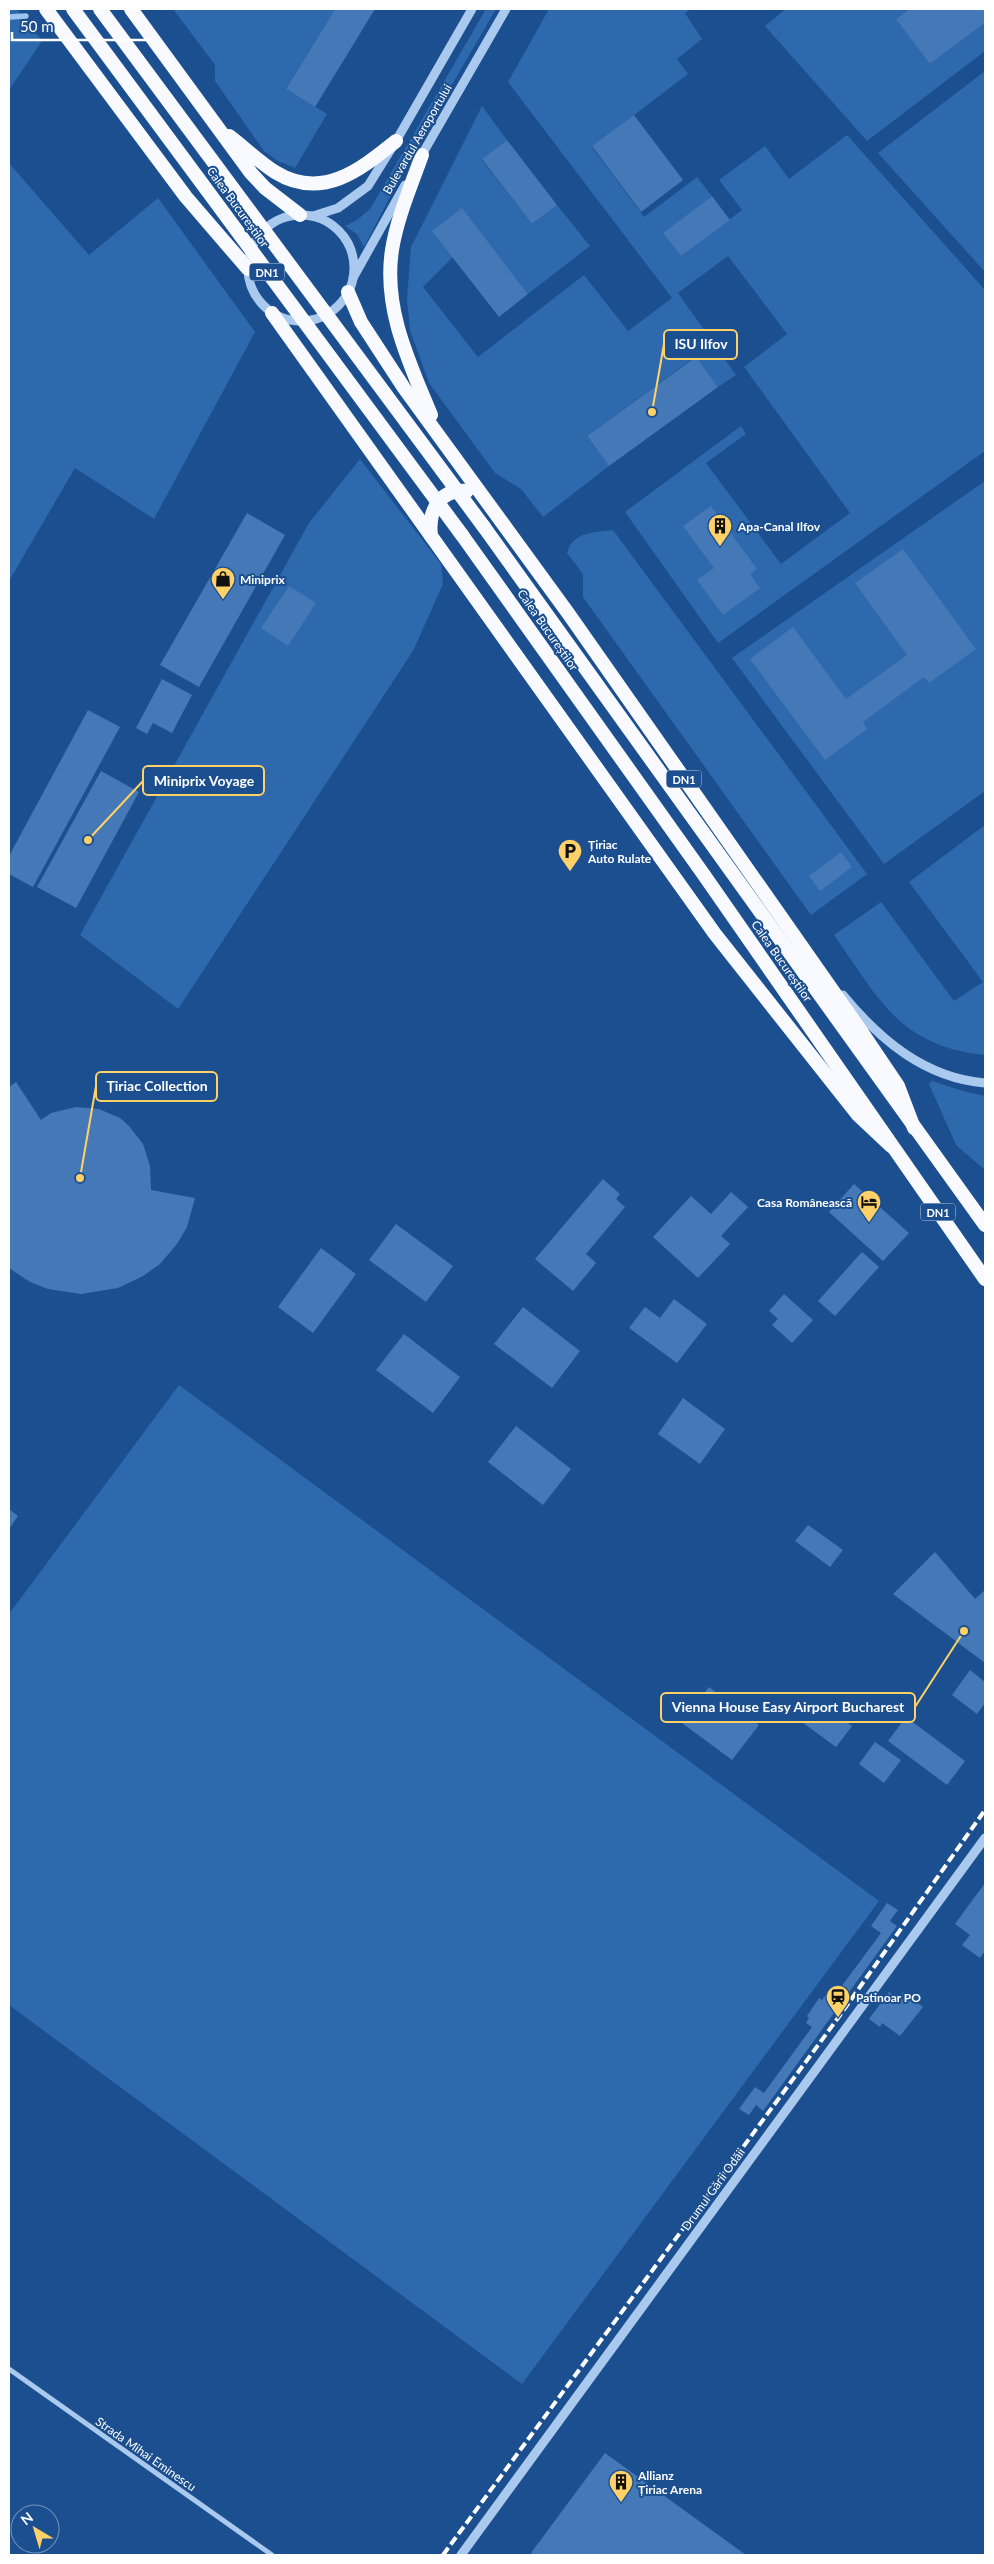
<svg xmlns="http://www.w3.org/2000/svg" width="994" height="2564" viewBox="0 0 994 2564" font-family="Lato,sans-serif">
	<style>
		.green { fill: #2e69ad }
		.lines { fill: none; stroke-linecap: round; stroke-linejoin: round }
		.stream { stroke: #9cc4f0; stroke-width: 5.5 }
		.building { fill: #4478b7 }
		.minor { stroke: #a9c9ee; stroke-width: 5 }
		.tertiary { stroke: #a9c9ee; stroke-width: 9 }
		.trunk { stroke: #f8faff; stroke-width: 14 }
		.rail { stroke: #fff; stroke-width: 4; stroke-dasharray: 9 4; stroke-linecap: butt }
		.trunk-bridge { stroke: #f8faff; stroke-width: 14 }
		.labels { text-anchor: middle; dominant-baseline: central; stroke-width: 4; stroke-linejoin: round; paint-order: stroke }
		.shield { fill: #1b4f8f; stroke: #bbcadd; stroke-width: 1 }
		.shield-label { font-size: 11px; font-weight: bold; fill: #fff }
		.street-label { font-size: 12px; fill: #fff; stroke: #1b4f8f }
		.poi-label { font-size: 12px; font-weight: bold; fill: #fff; stroke: #1b4f8f; text-anchor: start }
		.leader { fill: none; stroke: #ffd166; stroke-width: 2 }
		.callout-dot { fill: #ffd166; stroke: #1b4f8f; stroke-width: 2 }
		.callout { fill: #1b4f8f; stroke: #ffd166; stroke-width: 2 }
		.callout-label { font-size: 14px; text-anchor: middle; font-weight: bold; fill: #fff }
	</style>
	<rect width="100%" height="100%" fill="#1b4f8f"/>
	<g class="green">
		<path d="M9,9H17L42,41L9,90Z"/>
		<path d="M173,9H335L286,89L327,114L295,168L278,161L264,151L215,81V65Z"/>
		<path d="M486,9H496L418,143L364,247L357,234L345,226L357,220L370,209Z"/>
		<path d="M549,9H690L685,13L702,39L677,59L688,74L592,147L644,217L697,177L712,196L664,233L681,256L742,210L719,180L765,146L789,179L847,135L985,290V451L718,643L625,512L741,426L746,434L706,463L781,564L850,513L744,367L787,334L728,256L678,293L736,375L718,387L695,357L587,436L609,466L543,517L521,489L495,473L429,383L410,330L407,299L411,247L482,106L507,140L482,160L532,224L557,205L590,246L528,294L462,209L453,257L423,287L478,357L584,275L628,331L672,298L508,82Z"/>
		<path d="M786,9H910L897,19L930,64L985,23V51L867,141L765,26Z"/>
		<path d="M985,71V272L878,153Z"/>
		<path d="M9,163L89,255L158,198L255,332L154,519L75,468L9,581Z"/>
		<path d="M360,459L441,564L443,584L413,651L178,1009L80,935L309,523Z"/>
		<path d="M985,481V791L884,864L732,658Z"/>
		<path d="M613,530L867,874L811,915L583,597V574L567,553C572,532 595,532 613,530Z"/>
		<path d="M985,825V1055C899,1046 879,999 834,935L881,902L954,1001L983,982L909,882Z"/>
		<path d="M932,1081L963,1091L985,1096V1170L956,1145L929,1084Z"/>
		<path d="M179,1385L879,1901L522,2384L9,2005V1614Z"/>
	</g>
	<g class="lines">
		<path class="stream" d="M9,17L26,16"/>
	</g>
	<g class="building">
		<path d="M335,9H375L315,107L286,89Z"/>
		<path d="M910,9H985V23L930,64L896,19Z"/>
		<path d="M634,115L683,180L641,212L592,146Z"/>
		<path d="M507,140L557,205L532,224L482,159Z"/>
		<path d="M712,196L730,220L681,256L663,233Z"/>
		<path d="M462,208L528,294L499,317L432,231Z"/>
		<path d="M696,357L718,387L609,466L587,436Z"/>
		<path d="M711,506L757,569L750,574L760,588L723,615L697,580L714,568L683,526Z"/>
		<path d="M247,513L285,535L199,687L160,665Z"/>
		<path d="M903,549L976,649L929,683L924,677L863,722L867,729L825,760L750,659L793,627L846,699L907,655L855,583Z"/>
		<path d="M289,586L316,603L288,646L261,628Z"/>
		<path d="M162,679L192,695L172,733L153,723L147,734L136,728Z"/>
		<path d="M88,710L120,727L33,887L9,874V856Z"/>
		<path d="M101,771L139,792L76,908L37,887Z"/>
		<path d="M841,852L852,867L820,891L809,876Z"/>
		<path d="M16,1082L41,1120L51,1113L76,1107L99,1109L120,1118L129,1126L143,1144L150,1166L151,1190L195,1198L187,1227L177,1244L160,1264L143,1276L118,1288L81,1294L48,1289L30,1282L9,1268V1087Z"/>
		<path d="M603,1179L620,1194L616,1199L625,1207L586,1254L596,1263L573,1291L535,1259Z"/>
		<path d="M854,1184L909,1233L883,1261L829,1212Z"/>
		<path d="M731,1192L748,1207L721,1236L730,1244L698,1278L653,1237L691,1196L711,1214Z"/>
		<path d="M396,1224L453,1266L426,1302L369,1260Z"/>
		<path d="M321,1248L356,1274L313,1333L278,1307Z"/>
		<path d="M862,1252L879,1267L835,1316L818,1301Z"/>
		<path d="M784,1294L813,1320L792,1343L772,1325L778,1319L769,1311Z"/>
		<path d="M674,1299L707,1324L677,1363L629,1328L645,1307L660,1318Z"/>
		<path d="M523,1307L580,1351L552,1388L494,1344Z"/>
		<path d="M404,1334L460,1377L433,1413L376,1370Z"/>
		<path d="M683,1398L725,1429L700,1464L658,1434Z"/>
		<path d="M516,1426L571,1469L543,1505L488,1462Z"/>
		<path d="M9,1509L18,1516L9,1529Z"/>
		<path d="M808,1525L843,1550L830,1567L795,1541Z"/>
		<path d="M935,1552L975,1599L985,1590V1663L893,1594Z"/>
		<path d="M970,1670L985,1682V1703L977,1714L952,1695Z"/>
		<path d="M709,1687L759,1725L732,1760L682,1723Z"/>
		<path d="M806,1693L852,1726L836,1747L791,1714Z"/>
		<path d="M906,1717L965,1761L947,1785L888,1741Z"/>
		<path d="M875,1742L901,1760L884,1783L859,1764Z"/>
		<path d="M985,1883V1951L980,1958L962,1945L970,1935L955,1924Z"/>
		<path d="M887,1903L898,1910L890,1921L897,1926L763,2111L756,2105L749,2115L739,2109L755,2087L764,2093L812,2027L806,2023L809,2018L807,2016L819,1998L822,2000L827,1993L833,1998L881,1933L871,1926Z"/>
		<path d="M889,1992L898,1999L903,1992L923,2007L900,2036L882,2023L880,2027L869,2019Z"/>
		<path d="M605,2453L746,2555H534L531,2553Z"/>
	</g>
	<g class="lines">
		<path class="minor" d="M9,2369L272,2555"/>
		<g class="tertiary">
			<path d="M420,158L506,9"/>
			<circle cx="301" cy="268" r="53"/>
			<path d="M313,216L338,208L368,186L396,141L472,9"/>
			<path d="M353,278L405,185"/>
			<path d="M843,995C880,1040 925,1078 985,1083"/>
			<path d="M461,2555L985,1838"/>
		</g>
		<g class="trunk">
			<path d="M46,9L186,197L248,269"/>
			<path d="M131,9L251,173L265,188L300,215"/>
			<path d="M229,136C244,147 259,162 275,172C322,201 360,170 396,141"/>
			<path d="M422,155C411,186 397,218 392,250C383,308 409,362 431,415"/>
			<path d="M348,292L361,322L404,388L568,613L861,1031L898,1086L914,1128"/>
			<path d="M272,313L715,934L858,1115L891,1146"/>
			<path d="M484,527L985,1225"/>
			<path d="M462,535L704,875L985,1279"/>
			<path d="M431,536C428,511 439,489 467,491"/>
		</g>
		<path class="rail" d="M443,2555L838,2018L985,1810"/>
		<g class="trunk-bridge">
			<path d="M73,9L462,535"/>
			<path d="M100,9L484,527"/>
		</g>
	</g>
	<defs>
		<symbol id="building-pin" viewBox="-11 -11 22 30"><path d="M0 17L-7.5 6A9.5 9.5 0 1 1 7.5 6Z" fill="#ffd166" stroke="#1b4f8f"/><path d="M-4-6H4V6H1V3H-1V6H-4ZM-2.5-4.3h1.7v1.8h-1.7ZM.8-4.3h1.7v1.8H.8ZM-2.5-1h1.7V.8h-1.7ZM.8-1h1.7V.8H.8Z" fill="#111"/></symbol>
		<symbol id="shop-pin" viewBox="-11 -11 22 30"><path d="M0 17L-7.5 6A9.5 9.5 0 1 1 7.5 6Z" fill="#ffd166" stroke="#1b4f8f"/><path d="M-5-2.5h2.3a2.7 3.5 0 0 1 5.4 0H5L5.5 6h-11ZM-1.5-2.5h3a1.5 2.3 0 0 0-3 0Z" fill="#111"/></symbol>
		<symbol id="parking-pin" viewBox="-11 -11 22 30"><path d="M0 17L-7.5 6A9.5 9.5 0 1 1 7.5 6Z" fill="#ffd166" stroke="#1b4f8f"/><path d="M-3.5-5.5H1a3.5 3.5 0 0 1 0 7H-1V5.5H-3.5ZM-1-3.4V-.6H.8a1.4 1.4 0 0 0 0-2.8Z" fill="#111"/></symbol>
		<symbol id="hotel-pin" viewBox="-11 -11 22 30"><path d="M0 17L-7.5 6A9.5 9.5 0 1 1 7.5 6Z" fill="#ffd166" stroke="#1b4f8f"/><path d="M-6-4.5h1.5V1H6V5H4.5V3h-9V5H-6ZM-4 0a1.8 1.8 0 1 1 3.6 0ZM.5 0V-2.5h3Q6-2.5 6 0Z" fill="#111"/></symbol>
		<symbol id="station-pin" viewBox="-11 -11 22 30"><path d="M0 17L-7.5 6A9.5 9.5 0 1 1 7.5 6Z" fill="#ffd166" stroke="#1b4f8f"/><path d="M-3-6H3Q5-6 5-4V2Q5 4 3 4L4.5 6H3L1.5 4h-3L-3 6H-4.5L-3 4Q-5 4-5 2V-4Q-5-6-3-6ZM-3.5-4v3h7v-3ZM-3.5 1v1.5H-2V1ZM2 1v1.5H3.5V1Z" fill="#111"/></symbol>
	</defs>
	<g fill-rule="evenodd">
		<use href="#building-pin" x="706" y="512" width="28" height="38"/>
		<use href="#shop-pin" x="209" y="565" width="28" height="38"/>
		<use href="#parking-pin" x="556" y="837" width="28" height="38"/>
		<use href="#hotel-pin" x="855" y="1188" width="28" height="38"/>
		<use href="#station-pin" x="824" y="1983" width="28" height="38"/>
		<use href="#building-pin" x="607" y="2468" width="28" height="38"/>
	</g>
	<g class="labels">
		<g class="shield">
			<rect x="249.5" y="263.5" width="35" height="17" rx="4"/>
			<rect x="666.5" y="770.5" width="35" height="17" rx="4"/>
			<rect x="920.5" y="1203.5" width="35" height="17" rx="4"/>
		</g>
		<g class="shield-label">
			<text x="267" y="272">DN1</text>
			<text x="684" y="779">DN1</text>
			<text x="938" y="1212">DN1</text>
		</g>
		<g class="street-label">
			<text transform="translate(417 139) rotate(-60)">Bulevardul Aeroportului</text>
			<text transform="translate(238 207) rotate(54)">Calea Bucureștilor</text>
			<text transform="translate(548 630) rotate(55)">Calea Bucureștilor</text>
			<text transform="translate(782 961) rotate(55)">Calea Bucureștilor</text>
			<text transform="translate(713 2189) rotate(-54)">Drumul Gării Odăii</text>
			<text transform="translate(146 2454) rotate(35)">Strada Mihai Eminescu</text>
		</g>
		<g class="poi-label">
			<text x="738" y="526">Apa-Canal Ilfov</text>
			<text x="240" y="579">Miniprix</text>
			<text x="588" y="844">Țiriac<tspan x="588" dy="14">Auto Rulate</tspan></text>
			<text x="852" y="1202" text-anchor="end">Casa Românească</text>
			<text x="856" y="1997">Patinoar PO</text>
			<text x="638" y="2475">Allianz<tspan x="638" dy="14">Țiriac Arena</tspan></text>
		</g>
	</g>
	<path class="leader" d="M652 412L664 344M88 840L143 781M80 1178L96 1086M964 1631L915 1707"/>
	<g class="callout-dot">
		<circle cx="652" cy="412" r="5"/>
		<circle cx="88" cy="840" r="5"/>
		<circle cx="80" cy="1178" r="5"/>
		<circle cx="964" cy="1631" r="5"/>
	</g>
	<g class="callout">
		<rect x="664" y="330" width="73" height="29" rx="5"/>
		<rect x="143" y="766" width="121" height="29" rx="5"/>
		<rect x="96" y="1072" width="121" height="29" rx="5"/>
		<rect x="661" y="1693" width="254" height="29" rx="5"/>
	</g>
	<g class="callout-label">
		<text x="701" y="349">ISU Ilfov</text>
		<text x="204" y="786">Miniprix Voyage</text>
		<text x="157" y="1091">Țiriac Collection</text>
		<text x="788" y="1712">Vienna House Easy Airport Bucharest</text>
	</g>
	<rect width="994" height="2564" fill="none" stroke="#ffffff" stroke-width="20"/>
	<g transform="translate(35 2529) rotate(322)"><circle r="24" fill="#1b4f8f" stroke="#7695bc"/>
	<path d="M0-4L9 19L0 12L-9 19Z" fill="#ffd166"/>
	<text y="-8" font-size="14" font-weight="bold" text-anchor="middle" fill="#ffffff">N</text>
	</g>
	<path d="M12 32v8h141v-8" fill="none" stroke="#ffffff" stroke-width="2.5"/>
	<text x="20" y="32" font-size="15" fill="#ffffff" stroke="#1b4f8f" stroke-width="4" paint-order="stroke">50 m</text>
</svg>
